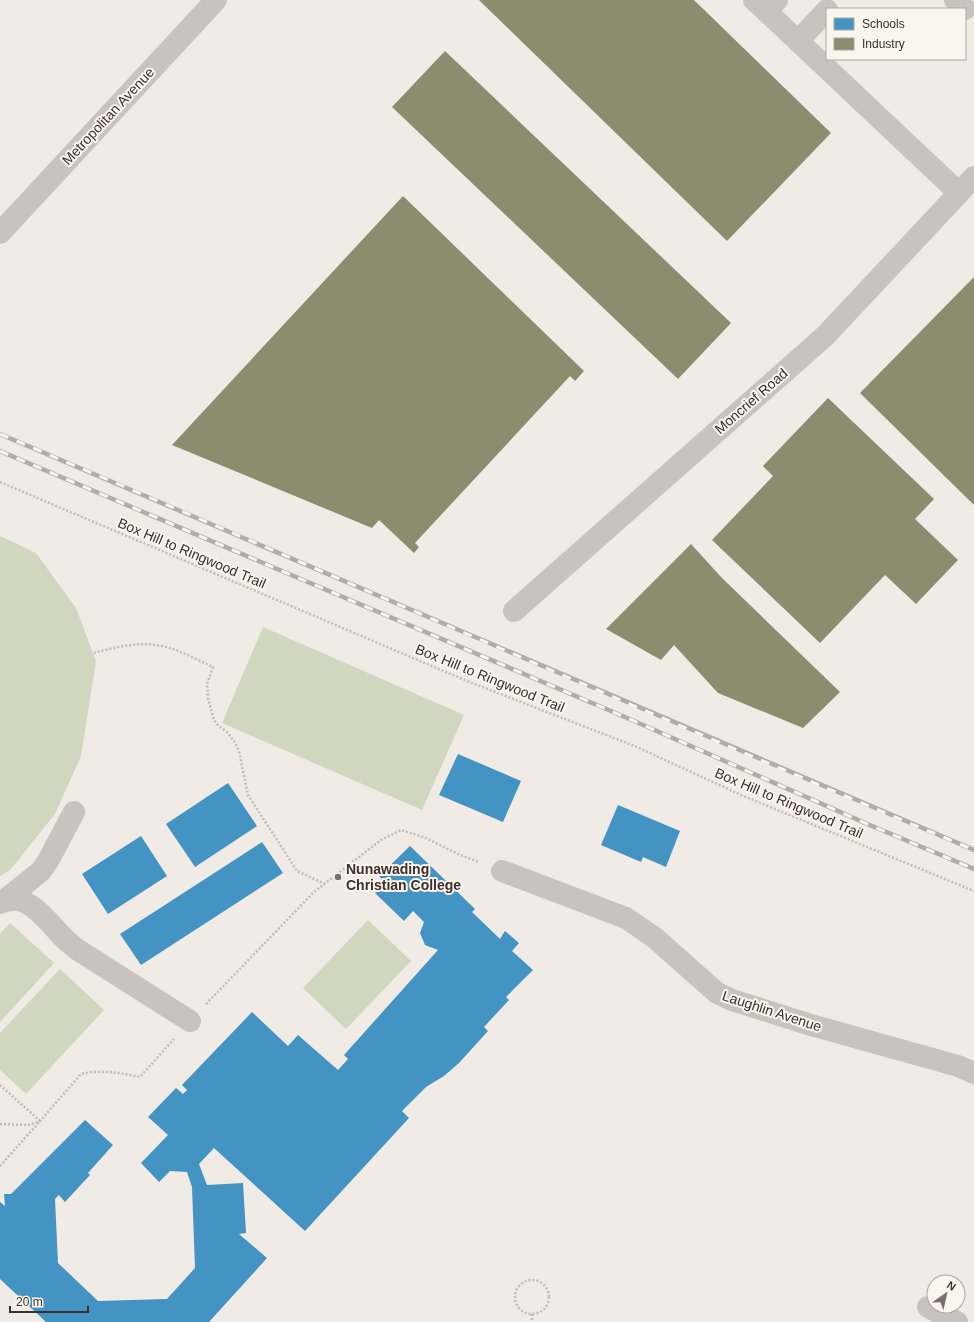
<svg xmlns="http://www.w3.org/2000/svg" width="974" height="1322" viewBox="0 0 974 1322" font-family="Arial,sans-serif">
	<style>
		.green { fill: #d1d6bf }
		.schools { fill: #4393c3 }
		.industry { fill: #8c8c6e }
		.lines { fill: none; stroke-linecap: round; stroke-linejoin: round }
		.path { stroke: #c2bbb6; stroke-width: 2.5; stroke-dasharray: 2 2; stroke-linecap: butt }
		.minor { stroke: #c9c3be; stroke-width: 22 }
		.rail-casing { stroke: #b1aca8; stroke-width: 4.5 }
		.rail { stroke: #fbf5ee; stroke-width: 3; stroke-dasharray: 9; stroke-linecap: butt }
		.poi-dot { fill: #7a716c; stroke: #fbf5ee; stroke-width: 1.5 }
		.labels { text-anchor: middle; dominant-baseline: central; stroke-width: 4; stroke-linejoin: round; paint-order: stroke }
		.street-label { font-size: 14px; fill: #3b302b; stroke: #fbf5ee }
		.poi-label { font-size: 14px; font-weight: bold; fill: #3b302b; stroke: #fbf5ee; text-anchor: start }
	</style>
	<rect width="100%" height="100%" fill="#f0ebe5"/>
	<g class="green">
		<path d="M0,536L36,553L76,608L96,661L81,756L55,814L10,870L0,876Z"/>
		<path d="M263,627L464,715L422,810L222,723Z"/>
		<path d="M368,920L411,961L346,1029L303,988Z"/>
		<path d="M10,923L54,963L0,1022V934Z"/>
		<path d="M60,969L104,1010L26,1094L0,1070V1033Z"/>
	</g>
	<g class="schools">
		<path d="M458,754L521,781L503,822L439,795Z"/>
		<path d="M228,783L257,826L195,867L166,824Z"/>
		<path d="M618,805L680,831L666,867L643,857L641,862L601,845Z"/>
		<path d="M141,836L167,876L108,914L82,874Z"/>
		<path d="M262,842L283,873L141,965L120,934Z"/>
		<path d="M410,846L475,909L472,912L500,939L505,931L519,943L512,951L533,970L506,997L509,1000L484,1027L488,1031L459,1063L444,1076L426,1087L402,1111L409,1118L305,1231L214,1148L199,1164L207,1185L243,1183L246,1233L239,1234L267,1258L209,1322H46L0,1279V1202L5,1206L4,1194H11L85,1120L113,1145L88,1173L90,1175L65,1202L59,1195L55,1199L58,1263L98,1301L167,1299L195,1268L192,1187L187,1172L170,1171L159,1182L141,1163L168,1135L148,1117L176,1088L183,1094L187,1090L182,1085L252,1012L288,1046L298,1035L338,1070L348,1059L344,1055L438,950L425,945L420,933L424,922L413,911L404,921L375,893L385,883L379,876Z"/>
	</g>
	<g class="industry">
		<path d="M479,0H694L831,133L727,241Z"/>
		<path d="M445,51L731,323L678,379L392,107Z"/>
		<path d="M403,196L584,371L575,381L570,376L415,543L419,547L414,553L379,520L372,528L172,445Z"/>
		<path d="M974,277V505L860,393Z"/>
		<path d="M828,398L934,499L915,519L958,560L916,604L885,575L820,643L712,540L773,476L763,466Z"/>
		<path d="M691,544L722,578L840,692L803,728L718,693L674,645L661,660L606,629Z"/>
	</g>
	<g class="lines">
		<g class="path">
			<path d="M0,482L467,681L637,747L741,795L974,891"/>
			<path d="M94,653C112,648 136,642 155,645C175,647 195,659 213,667L207,684L208,698L214,720L217,724L228,733L234,741L239,751L248,795L297,871L325,884"/>
			<path d="M206,1004L314,892L381,840L401,830L426,838L458,854L479,862"/>
			<path d="M0,1085L40,1121L0,1166"/>
			<path d="M0,1124L28,1125L40,1121L81,1074C101,1069 120,1073 140,1077L174,1039"/>
			<circle cx="532" cy="1297" r="17"/>
			<path d="M532,1314V1322"/>
		</g>
		<g class="minor">
			<path d="M754,0L766,11L777,0"/>
			<path d="M955,0L965,9"/>
			<path d="M766,11L959,193"/>
			<path d="M798,41L827,10"/>
			<path d="M0,233L216,0"/>
			<path d="M514,611L825,336L974,177"/>
			<path d="M502,871L626,918L655,938L717,993L732,1000L811,1025L958,1066L974,1073"/>
			<path d="M4,901L41,871L48,861L74,812"/>
			<path d="M0,903C5,901 13,899 18,900C36,903 53,928 66,940C70,944 74,947 78,950L190,1021"/>
			<path d="M928,1307L957,1322"/>
		</g>
		<defs>
			<g id="rail">
				<path d="M0,434C325,571 648,714 974,850"/>
				<path d="M0,451L625,717L872,826L974,869"/>
			</g>
		</defs>
		<use href="#rail" class="rail-casing"/>
		<use href="#rail" class="rail"/>
	</g>
	<circle class="poi-dot" cx="338" cy="877" r="4"/>
	<g class="labels">
		<g class="street-label">
			<text transform="translate(108 116) rotate(-47)">Metropolitan Avenue</text>
			<text transform="translate(751 401) rotate(-41)">Moncrief Road</text>
			<text transform="translate(192 553) rotate(23)">Box Hill to Ringwood Trail</text>
			<text transform="translate(490 678) rotate(22)">Box Hill to Ringwood Trail</text>
			<text transform="translate(789 803) rotate(23)">Box Hill to Ringwood Trail</text>
			<text transform="translate(772 1011) rotate(18)">Laughlin Avenue</text>
		</g>
		<g class="poi-label">
			<text x="346" y="869">Nunawading<tspan x="346" dy="16">Christian College</tspan></text>
		</g>
	</g>
	<rect x="826" y="8" width="140" height="52" fill="#fbf5ee" stroke="#aea6a0"/>
	<rect x="834" y="18" width="20" height="12" fill="#4393c3" stroke="#aea6a0"/>
	<text x="862" y="28" font-size="12" fill="#3b302b">Schools</text>
	<rect x="834" y="38" width="20" height="12" fill="#8c8c6e" stroke="#aea6a0"/>
	<text x="862" y="48" font-size="12" fill="#3b302b">Industry</text>
	<g transform="translate(946 1294) rotate(34)"><circle r="19" fill="#fbf5ee" stroke="#aea6a0"/>
	<path d="M0-3L7 15L0 10L-7 15Z" fill="#7a716c"/>
	<text y="-6" font-size="11" font-weight="bold" text-anchor="middle" fill="#3b302b">N</text>
	</g>
	<path d="M10 1306v6h78v-6" fill="none" stroke="#3b302b" stroke-width="2"/>
	<text x="16" y="1306" font-size="12" fill="#3b302b" stroke="#fbf5ee" stroke-width="3" paint-order="stroke">20 m</text>
</svg>
